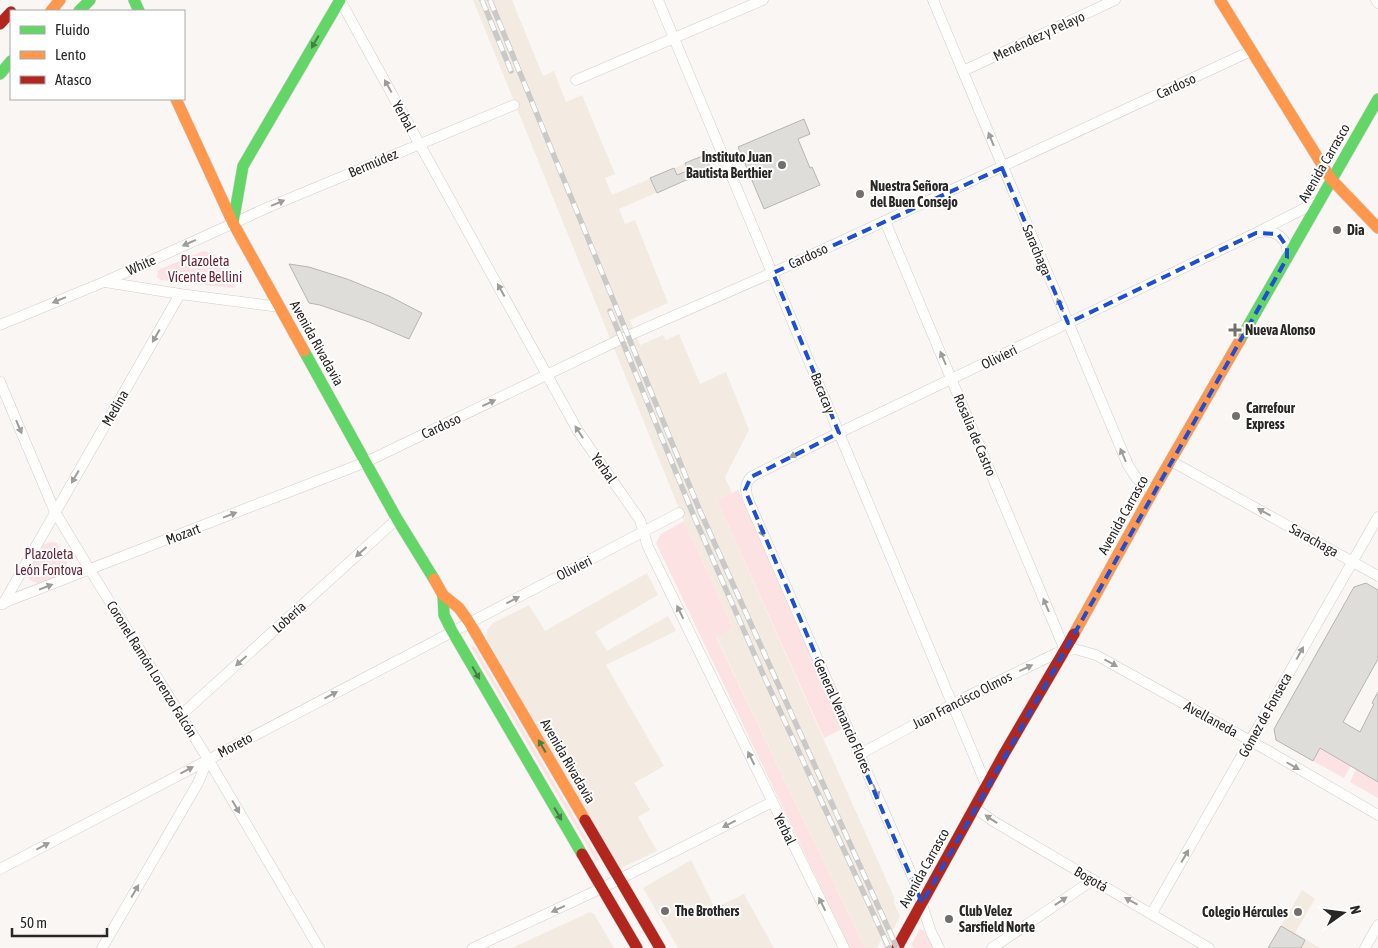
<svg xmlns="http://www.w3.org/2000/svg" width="1378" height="948" viewBox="0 0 1378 948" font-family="'Asap Condensed',sans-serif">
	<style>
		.built { fill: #f3ebe2 }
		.green { fill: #fde2e4 }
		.building { fill: #dfddda; stroke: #b7b5b3 }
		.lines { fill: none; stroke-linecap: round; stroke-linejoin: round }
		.street-casing { stroke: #d1cecc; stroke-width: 11 }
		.fast-casing { stroke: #d1cecc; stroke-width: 12 }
		.slow-casing { stroke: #d1cecc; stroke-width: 12 }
		.jam-casing { stroke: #d1cecc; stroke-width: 12 }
		.street { stroke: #fefefd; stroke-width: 10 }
		.fast { stroke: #63d668; stroke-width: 11 }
		.slow { stroke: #ff974d; stroke-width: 11 }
		.jam { stroke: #b3261e; stroke-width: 11 }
		.rail-casing { stroke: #cac9c8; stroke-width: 5.5 }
		.rail { stroke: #fff; stroke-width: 4; stroke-dasharray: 11; stroke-linecap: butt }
		.oneway { fill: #467e46 }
		.oneway2 { fill: #9e9d9c }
		.marked { fill: none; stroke: #1d4ed8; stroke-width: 4; stroke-dasharray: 10 6; stroke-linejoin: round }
		.poi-dot { fill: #726f6d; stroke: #fff; stroke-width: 2 }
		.labels { text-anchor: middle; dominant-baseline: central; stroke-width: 4; stroke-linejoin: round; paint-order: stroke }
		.street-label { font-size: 14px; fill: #292725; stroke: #fff }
		.poi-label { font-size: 14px; font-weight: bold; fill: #292725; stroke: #fff; text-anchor: start }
		.park-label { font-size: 14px; fill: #6d2134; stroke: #fff }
	</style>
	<rect width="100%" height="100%" fill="#faf6f3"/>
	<g class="built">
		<path d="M473,0H512L543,76L554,71L566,102L582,95L615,174L605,178L612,195L705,155L711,169L619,209L625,224L635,220L668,303L630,320L640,345L663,335L666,340L679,334L700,384L726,372L749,430L725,477L732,493L717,500L894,897V903L900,916L893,930L902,948H884L881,940L877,948H865L716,636L733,628L684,521Z"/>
		<path d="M647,573L658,595L595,632L607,651L668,616L676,631L606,665L664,766L634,783L650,810L638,817L657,851L623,867H619L486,638L487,630L493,623L529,605L545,631Z"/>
		<path d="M691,860L715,908L744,894L774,948H678L643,888Z"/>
		<path d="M1302,890L1315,899L1295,933L1320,948H1268Z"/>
		<path d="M590,912L594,914L614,948H512Z"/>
	</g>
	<g class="green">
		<path d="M203,251C226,256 226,267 236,285L234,288L160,280L157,277L158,270Z"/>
		<path d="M738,490L842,729L824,738L717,500Z"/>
		<path d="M684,521L733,628L716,637L865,948H850L656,543L661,534Z"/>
		<path d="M51,542L57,543L67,562L63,574L39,584L30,580L28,575V569L42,545Z"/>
		<path d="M474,646L599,860L596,861L471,647Z"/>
		<path d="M1320,748L1351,766L1344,778L1313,761Z"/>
		<path d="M1356,769L1378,782V798L1350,782Z"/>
		<path d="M920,929L924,931L933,948H914L911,945Z"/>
	</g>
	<g class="building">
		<path d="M804,119L810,134L798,139L810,168L812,167L820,185L764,209L738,147Z"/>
		<path d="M705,155L711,169L657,193L650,178L674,168L677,175L687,171L685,163Z"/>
		<path d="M289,264L309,267L347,279L389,296L422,313L409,339L369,322L320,305L309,303Z"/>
		<path d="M1366,583L1378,590V659L1343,722L1360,732L1374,704L1372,703L1378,692V782L1320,748L1313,761L1276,740L1274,729L1354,587Z"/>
		<path d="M1281,926L1305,940L1301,948H1268Z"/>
	</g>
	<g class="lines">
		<defs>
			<g id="street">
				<path d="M340,0L578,431L640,520L648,547L844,948"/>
				<path d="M658,0L987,787"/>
				<path d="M933,0L1128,465L1137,479L1153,491"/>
				<path d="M1376,0L1378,3"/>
				<path d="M963,71L1115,0"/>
				<path d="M576,80L763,0"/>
				<path d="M885,221L1065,650"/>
				<path d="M1260,232C1277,229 1290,240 1287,258"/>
				<path d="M105,282L180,294L280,307"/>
				<path d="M0,325L104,282L269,207L514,105"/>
				<path d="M0,382L55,512L90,570L208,759L319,948"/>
				<path d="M1171,461L1378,576"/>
				<path d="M0,604L366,462L621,339L790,265L1251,51"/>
				<path d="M3,604L180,294"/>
				<path d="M181,715L397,519"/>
				<path d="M860,754L962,699L1057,653L1075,649L1096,655L1265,749L1378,815"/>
				<path d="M975,808L993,821L1209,948"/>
				<path d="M0,869L679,513"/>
				<path d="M1152,913L1378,517"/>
				<path d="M102,948L198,783L208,759"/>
				<path d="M473,948L602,888L772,802"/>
				<path d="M939,948L931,932L914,880L750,504C746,494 743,486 751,477L826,439L1256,233L1319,201"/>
				<path d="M992,948L1093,880"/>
				<path d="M1365,948L1378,925"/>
			</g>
			<g id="fast">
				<path d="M134,0L139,11"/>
				<path d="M79,11L90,0"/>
				<path d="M0,74L11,61"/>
				<path d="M233,223L243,166L340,0"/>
				<path d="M1240,340L1378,99"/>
				<path d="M304,351L397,519L434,579"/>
				<path d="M443,595L444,615L452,631L582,854"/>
			</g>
			<g id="slow">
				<path d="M1220,0L1331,179L1378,228"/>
				<path d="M51,11L60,0"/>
				<path d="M176,99L233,223L304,351"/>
				<path d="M434,579L443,595L459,608L469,622L585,820"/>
				<path d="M1074,634L1153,491L1240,340"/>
			</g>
			<g id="jam">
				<path d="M0,24L11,12"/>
				<path d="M585,820L660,948"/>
				<path d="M582,854L637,948"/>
				<path d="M897,948L1004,754L1074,634"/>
			</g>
		</defs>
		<use href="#street" class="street-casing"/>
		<use href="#fast" class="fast-casing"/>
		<use href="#slow" class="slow-casing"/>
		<use href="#jam" class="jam-casing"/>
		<use href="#street" class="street"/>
		<use href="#fast" class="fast"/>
		<use href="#slow" class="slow"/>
		<use href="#jam" class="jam"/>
		<defs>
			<g id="rail">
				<path d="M482,0L511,71"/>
				<path d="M490,0L700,511L897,948"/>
				<path d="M610,311L693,514L763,674L889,948"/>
			</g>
		</defs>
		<use href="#rail" class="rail-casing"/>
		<use href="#rail" class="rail"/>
	</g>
	<defs><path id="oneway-solid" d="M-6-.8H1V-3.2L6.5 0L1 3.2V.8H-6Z" transform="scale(1.25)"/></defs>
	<g class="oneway">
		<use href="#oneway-solid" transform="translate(315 42) rotate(120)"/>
		<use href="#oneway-solid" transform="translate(476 673) rotate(60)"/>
		<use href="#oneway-solid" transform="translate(542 746) rotate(-120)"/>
		<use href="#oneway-solid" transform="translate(558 814) rotate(60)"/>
	</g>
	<g class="oneway2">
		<use href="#oneway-solid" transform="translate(388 86) rotate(-119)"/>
		<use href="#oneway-solid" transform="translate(991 139) rotate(-112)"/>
		<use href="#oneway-solid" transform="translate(278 203) rotate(-23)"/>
		<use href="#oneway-solid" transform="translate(189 243) rotate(156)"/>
		<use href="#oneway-solid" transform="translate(501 290) rotate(-119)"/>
		<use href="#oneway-solid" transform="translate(59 300) rotate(157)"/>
		<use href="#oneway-solid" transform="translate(1060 305) rotate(-113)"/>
		<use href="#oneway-solid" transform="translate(156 336) rotate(120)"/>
		<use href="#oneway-solid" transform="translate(943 358) rotate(-113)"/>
		<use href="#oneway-solid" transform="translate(489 403) rotate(-25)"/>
		<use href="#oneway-solid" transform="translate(19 427) rotate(67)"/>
		<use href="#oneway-solid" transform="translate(579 432) rotate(-123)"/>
		<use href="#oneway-solid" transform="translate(796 454) rotate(153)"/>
		<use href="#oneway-solid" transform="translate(1123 455) rotate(-113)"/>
		<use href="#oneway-solid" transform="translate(75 477) rotate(120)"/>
		<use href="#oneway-solid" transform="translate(1264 512) rotate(-151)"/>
		<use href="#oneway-solid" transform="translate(230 515) rotate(-21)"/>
		<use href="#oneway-solid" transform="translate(761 530) rotate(66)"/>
		<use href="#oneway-solid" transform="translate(361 552) rotate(138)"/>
		<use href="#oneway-solid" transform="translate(46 587) rotate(-21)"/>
		<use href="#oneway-solid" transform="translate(513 600) rotate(-27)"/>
		<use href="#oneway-solid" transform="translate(1046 605) rotate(-113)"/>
		<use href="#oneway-solid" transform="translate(680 612) rotate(-116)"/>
		<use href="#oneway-solid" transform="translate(1300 653) rotate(-61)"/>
		<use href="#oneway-solid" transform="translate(241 661) rotate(138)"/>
		<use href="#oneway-solid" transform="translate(1111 663) rotate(29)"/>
		<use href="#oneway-solid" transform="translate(1026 668) rotate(-25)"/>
		<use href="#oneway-solid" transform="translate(331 695) rotate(-28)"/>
		<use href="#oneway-solid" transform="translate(751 758) rotate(-116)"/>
		<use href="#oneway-solid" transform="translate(1293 766) rotate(30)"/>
		<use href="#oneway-solid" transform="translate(187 770) rotate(-28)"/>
		<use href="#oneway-solid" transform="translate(876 791) rotate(67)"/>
		<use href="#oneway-solid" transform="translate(236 807) rotate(60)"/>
		<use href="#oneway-solid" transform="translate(991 819) rotate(-146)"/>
		<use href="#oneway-solid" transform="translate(729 824) rotate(153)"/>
		<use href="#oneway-solid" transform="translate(43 846) rotate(-28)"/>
		<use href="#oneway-solid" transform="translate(1185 856) rotate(-60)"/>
		<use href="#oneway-solid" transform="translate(135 891) rotate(-60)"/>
		<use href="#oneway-solid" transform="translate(1061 901) rotate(-34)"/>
		<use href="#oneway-solid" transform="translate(1131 901) rotate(-151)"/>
		<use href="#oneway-solid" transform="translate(822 904) rotate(-116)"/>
		<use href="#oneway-solid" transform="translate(558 909) rotate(155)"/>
	</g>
	<path class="marked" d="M1002,168L1068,323L1256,233L1278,234L1287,247V258L922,903L745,490L751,477L839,433L773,273Z"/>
	<g class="poi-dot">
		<circle cx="782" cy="165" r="5"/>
		<circle cx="860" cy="194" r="5"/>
		<circle cx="1337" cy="230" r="5"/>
		<path d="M1232.5 322.5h5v5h5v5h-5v5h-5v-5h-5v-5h5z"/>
		<circle cx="1236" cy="416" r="5"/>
		<circle cx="665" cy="911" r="5"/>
		<circle cx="1298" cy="912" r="5"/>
		<circle cx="949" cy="919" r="5"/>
	</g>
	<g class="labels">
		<g class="street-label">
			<text transform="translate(1039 36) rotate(-25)">Menéndez y Pelayo</text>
			<text transform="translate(1176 86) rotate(-25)">Cardoso</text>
			<text transform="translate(404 116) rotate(61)">Yerbal</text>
			<text transform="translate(373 163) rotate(-23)">Bermúdez</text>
			<text transform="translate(1324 163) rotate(-60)">Avenida Carrasco</text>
			<text transform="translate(1037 250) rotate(67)">Sarachaga</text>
			<text transform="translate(808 256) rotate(-25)">Cardoso</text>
			<text transform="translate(141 265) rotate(-24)">White</text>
			<text transform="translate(317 343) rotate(61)">Avenida Rivadavia</text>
			<text transform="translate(999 357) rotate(-26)">Olivieri</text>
			<text transform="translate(823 393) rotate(68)">Bacacay</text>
			<text transform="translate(115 408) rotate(-60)">Medina</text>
			<text transform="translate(441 426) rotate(-25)">Cardoso</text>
			<text transform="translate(975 435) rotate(67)">Rosalia de Castro</text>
			<text transform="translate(604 468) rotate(55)">Yerbal</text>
			<text transform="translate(1123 515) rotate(-61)">Avenida Carrasco</text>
			<text transform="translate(183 534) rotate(-21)">Mozart</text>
			<text transform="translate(1314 540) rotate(29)">Sarachaga</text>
			<text transform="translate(574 568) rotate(-27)">Olivieri</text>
			<text transform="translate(289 617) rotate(-42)">Lobería</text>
			<text transform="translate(152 669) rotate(58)">Coronel Ramón Lorenzo Falcón</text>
			<text transform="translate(962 700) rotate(-27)">Juan Francisco Olmos</text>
			<text transform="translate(1265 715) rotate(-61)">Gómez de Fonseca</text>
			<text transform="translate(843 716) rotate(66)">General Venancio Flores</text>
			<text transform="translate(1211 719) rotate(29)">Avellaneda</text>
			<text transform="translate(235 745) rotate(-28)">Moreto</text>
			<text transform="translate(568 761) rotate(60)">Avenida Rivadavia</text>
			<text transform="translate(785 829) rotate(64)">Yerbal</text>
			<text transform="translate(924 868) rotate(-61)">Avenida Carrasco</text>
			<text transform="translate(1091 879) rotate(30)">Bogotá</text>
		</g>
		<g class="poi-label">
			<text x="772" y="157" text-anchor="end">Instituto Juan<tspan x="772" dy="16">Bautista Berthier</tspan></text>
			<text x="870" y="186">Nuestra Señora<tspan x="870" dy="16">del Buen Consejo</tspan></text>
			<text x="1347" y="230">Dia</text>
			<text x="1245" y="330">Nueva Alonso</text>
			<text x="1246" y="408">Carrefour<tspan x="1246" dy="16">Express</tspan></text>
			<text x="675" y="911">The Brothers</text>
			<text x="959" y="911">Club Velez<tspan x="959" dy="16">Sarsfield Norte</tspan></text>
			<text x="1288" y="912" text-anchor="end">Colegio Hércules</text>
		</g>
		<g class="park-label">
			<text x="205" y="261">Plazoleta<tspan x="205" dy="16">Vicente Bellini</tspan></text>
			<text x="49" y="554">Plazoleta<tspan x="49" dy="16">León Fontova</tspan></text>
		</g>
	</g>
	<rect x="10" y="10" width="175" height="90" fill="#ffffff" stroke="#a9a9a8"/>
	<rect x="20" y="26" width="25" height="8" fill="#63d668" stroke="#a9a9a8"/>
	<text x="55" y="35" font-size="15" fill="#292725">Fluido</text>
	<rect x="20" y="51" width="25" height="8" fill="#ff974d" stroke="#a9a9a8"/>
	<text x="55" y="60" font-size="15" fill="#292725">Lento</text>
	<rect x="20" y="76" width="25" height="8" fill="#b3261e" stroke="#a9a9a8"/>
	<text x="55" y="85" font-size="15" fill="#292725">Atasco</text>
	<g transform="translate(1343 913) rotate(76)" stroke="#ffffff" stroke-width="4" paint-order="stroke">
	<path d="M0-4L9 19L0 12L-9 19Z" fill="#292725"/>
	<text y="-8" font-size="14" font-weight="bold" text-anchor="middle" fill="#292725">N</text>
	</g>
	<path d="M12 928v8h95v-8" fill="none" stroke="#292725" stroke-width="2.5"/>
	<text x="20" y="928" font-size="15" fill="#292725" stroke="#ffffff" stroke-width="4" paint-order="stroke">50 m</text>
</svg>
